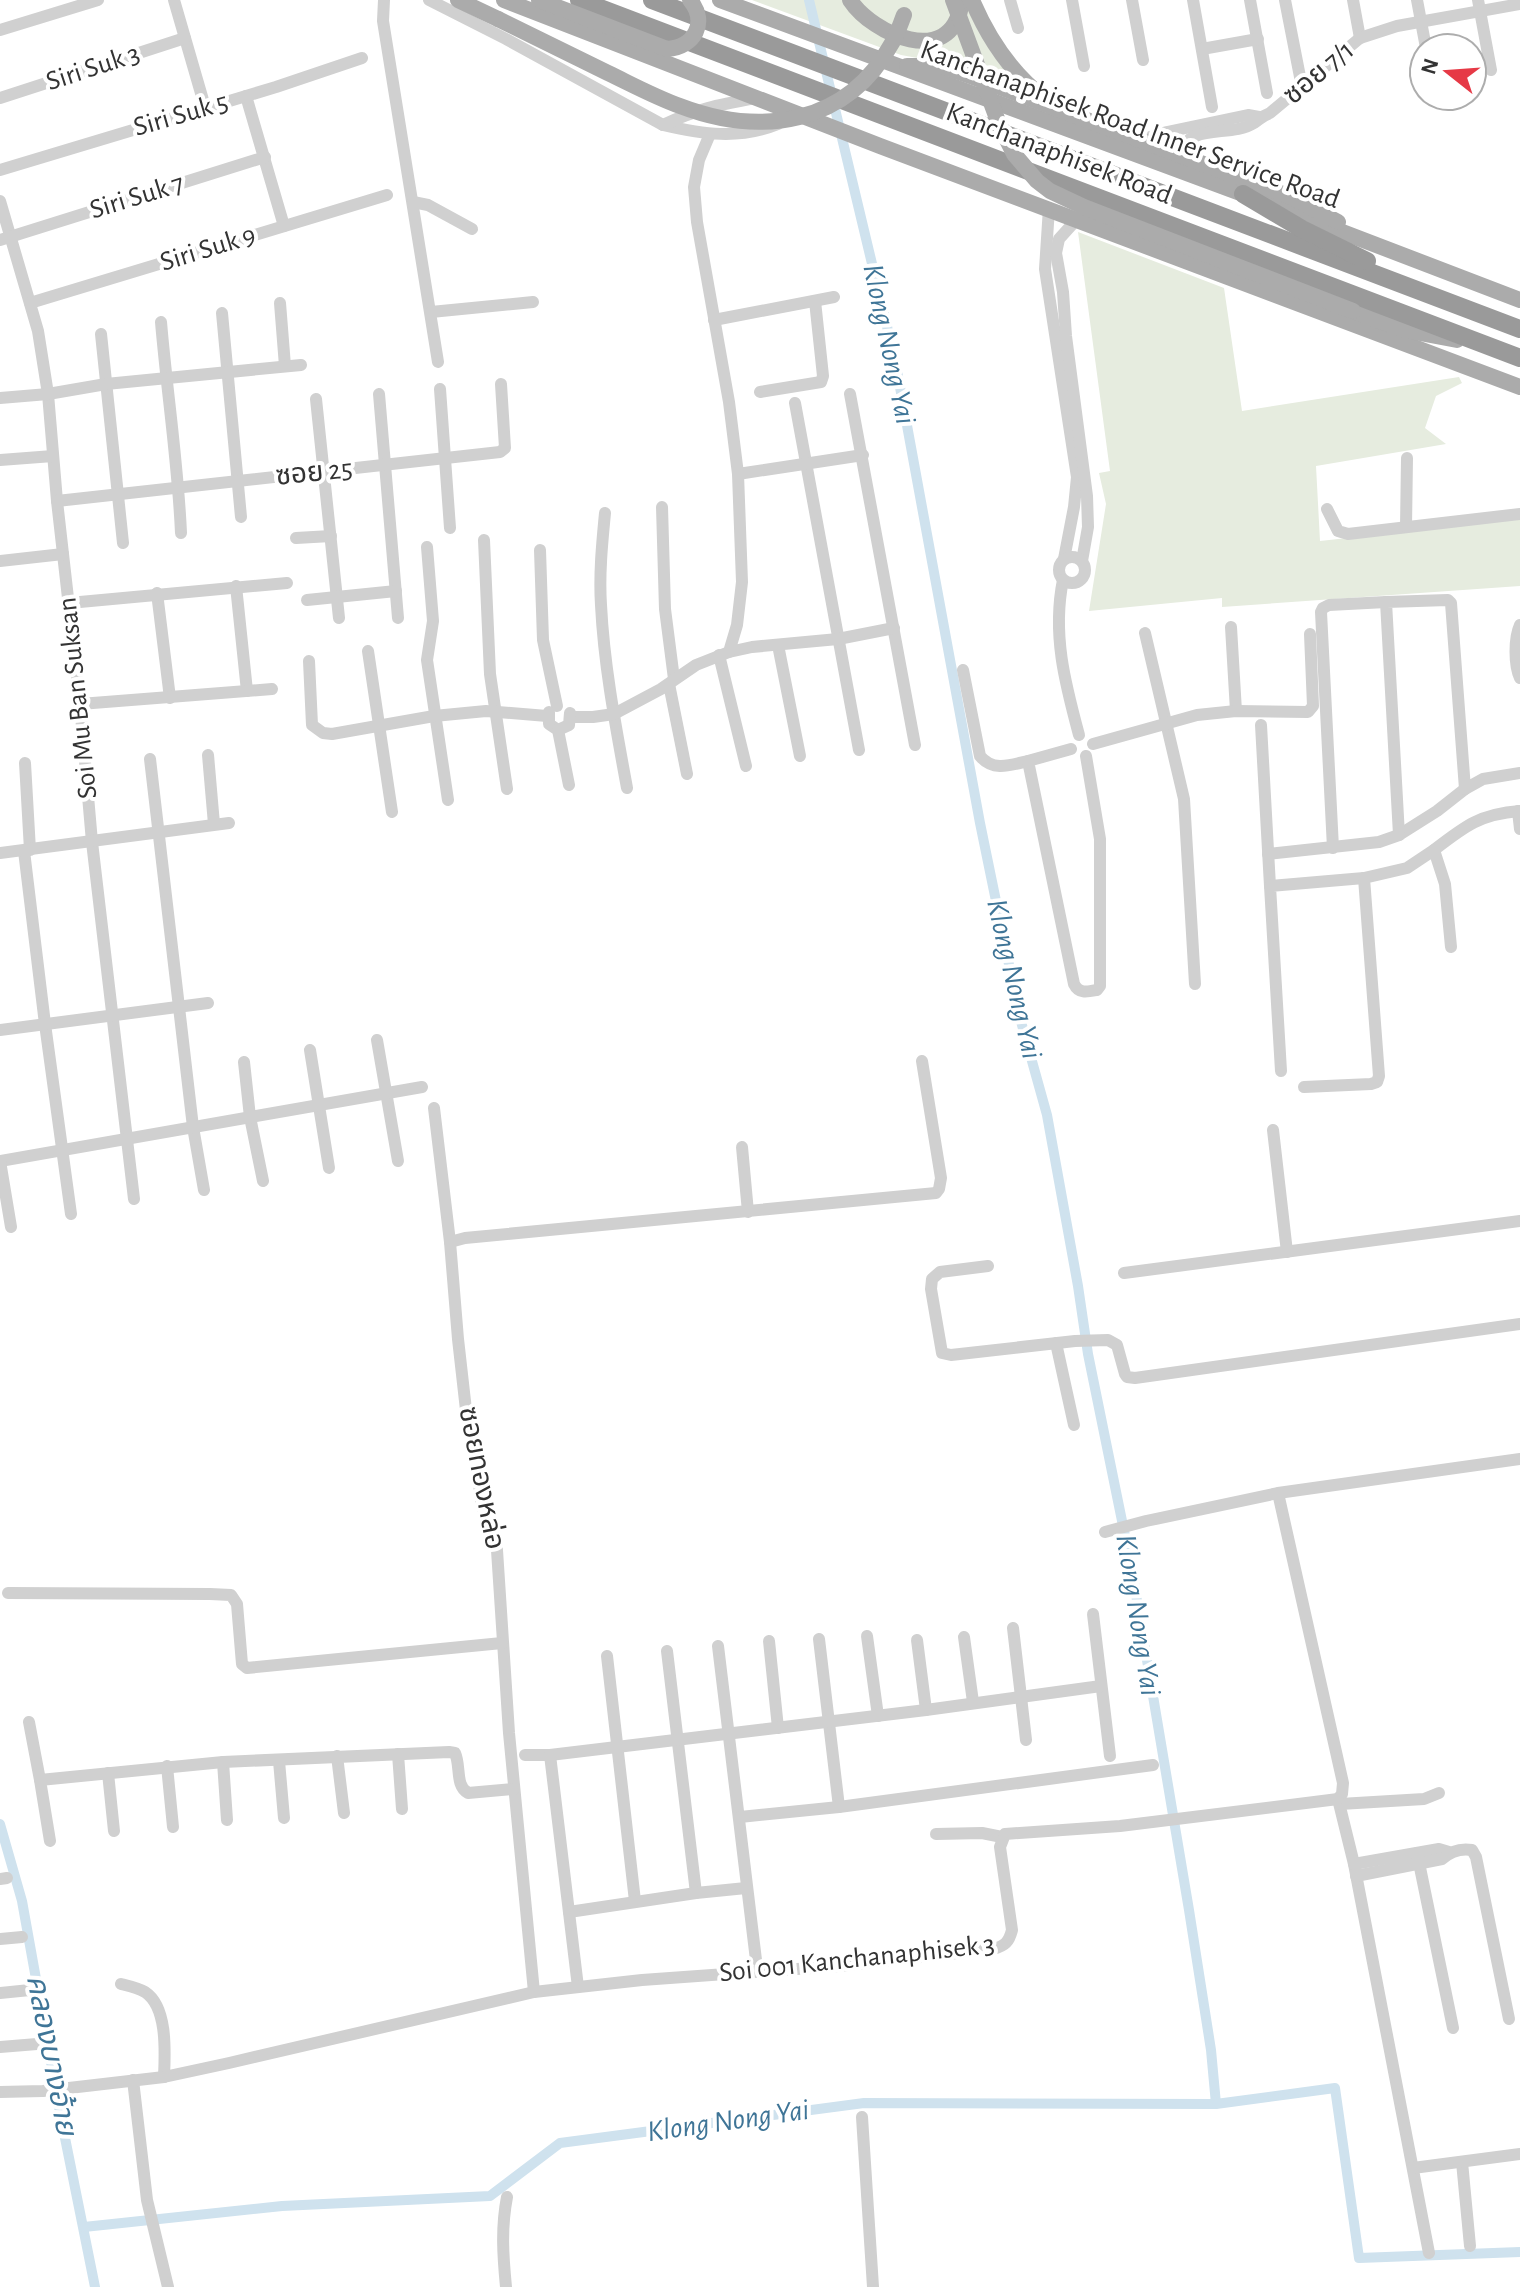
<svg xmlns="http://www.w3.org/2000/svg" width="1520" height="2287" viewBox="0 0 1520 2287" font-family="'Alegreya Sans','Noto Sans Thai',sans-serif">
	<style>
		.green { fill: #e6ecdf }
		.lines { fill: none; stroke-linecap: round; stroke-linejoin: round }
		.canal { stroke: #cfe2ee; stroke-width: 10 }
		.minor { stroke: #d0d0d0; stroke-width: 12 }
		.major { stroke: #ababab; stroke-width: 16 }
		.highway { stroke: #9a9a9a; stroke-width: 18 }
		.major-bridge { stroke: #ababab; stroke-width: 16 }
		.labels { text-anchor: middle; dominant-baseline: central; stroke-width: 8; stroke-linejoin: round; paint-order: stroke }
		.street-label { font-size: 28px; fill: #333; stroke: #fff }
		.water-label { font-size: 30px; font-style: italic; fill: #3f7597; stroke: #fff }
	</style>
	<rect width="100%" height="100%" fill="#fff"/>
	<g class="green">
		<path d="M752,0H964C978,34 996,63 1021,89L945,63L901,55Z"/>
		<path d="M1078,232L1224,288L1242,411L1459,377L1462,383L1436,396L1425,428L1446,444L1316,466L1320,541L1520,519V586L1222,607V598L1089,611L1106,504L1099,473L1110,471Z"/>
	</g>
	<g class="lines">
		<g class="canal">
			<path d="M0,1824L22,1901L61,2118L95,2287"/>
			<path d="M1216,2104L1335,2088L1359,2258L1520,2252"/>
			<path d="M84,2227L282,2206L490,2196L560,2143L864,2103L1216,2104L1211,2050L1189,1910L1131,1565L1088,1354L1078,1286L1047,1115L1020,1018L980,823L895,360L809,0"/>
		</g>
		<g class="minor">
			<path d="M174,0L205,107"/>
			<path d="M384,0L383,21L438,362"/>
			<path d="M429,0L506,39L663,125C702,134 739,140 778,124"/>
			<path d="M1010,0L1018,28"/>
			<path d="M1072,0L1084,66"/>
			<path d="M1132,0L1143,60"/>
			<path d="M1193,0L1212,107"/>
			<path d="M1250,0L1267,93"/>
			<path d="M1285,0L1302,87"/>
			<path d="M1353,0L1360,38"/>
			<path d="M1417,0L1426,48"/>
			<path d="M1478,0L1491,70"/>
			<path d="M0,30L98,0"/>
			<path d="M1202,49L1258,39"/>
			<path d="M246,96L284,226"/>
			<path d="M0,98L185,38"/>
			<path d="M663,125C697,109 718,105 755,98"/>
			<path d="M1140,140L1167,132L1248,115L1259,117"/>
			<path d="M1180,154C1189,122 1230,138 1254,123C1260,119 1262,116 1270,113L1360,38L1397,26L1520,4"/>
			<path d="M0,170L276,87L362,58"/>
			<path d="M0,201L38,331L48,394L57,501L80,704L92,842L134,1199"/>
			<path d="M413,202L428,205L472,229"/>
			<path d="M1049,208L1045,269L1077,477L1074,507L1064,559"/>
			<path d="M1077,219L1059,239L1056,253L1063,292L1066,336L1087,496L1088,527L1082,561"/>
			<path d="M0,240L265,157"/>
			<path d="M30,303L387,195"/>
			<path d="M280,303L285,366"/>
			<path d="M431,312L533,302"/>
			<path d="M222,313L241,517"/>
			<path d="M714,320L834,297"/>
			<path d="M161,322C167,393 178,463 181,533"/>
			<path d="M101,334L123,543"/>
			<path d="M440,389L450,528"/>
			<path d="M760,392L821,382L823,376L815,301"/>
			<path d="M379,394L398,618"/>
			<path d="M850,394L915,745"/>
			<path d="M0,398L48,394L106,384L301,365"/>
			<path d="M316,399L339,618"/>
			<path d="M795,403L859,750"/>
			<path d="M0,460L53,456"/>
			<path d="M738,474L863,455"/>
			<path d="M57,501L500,452L505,448L501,384"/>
			<path d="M662,507L665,609L674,679"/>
			<path d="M1327,509L1338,531L1348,534L1520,514"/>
			<path d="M605,513C602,544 599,575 601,605C604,666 616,728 627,788"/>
			<path d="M1406,527L1407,458"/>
			<path d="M296,538L331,536"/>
			<path d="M484,540L490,674L507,789"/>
			<path d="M427,547L433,621L427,660L448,800"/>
			<path d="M540,550L543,640L557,706"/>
			<circle cx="1072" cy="570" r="13"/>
			<path d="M0,561L63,554"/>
			<path d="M1063,580C1052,634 1065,683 1079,735"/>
			<path d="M236,586L247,691"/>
			<path d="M157,593L170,698"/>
			<path d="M307,600L396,591"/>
			<path d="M69,603L287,583"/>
			<path d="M1520,625C1514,638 1514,665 1520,678"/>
			<path d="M1231,627L1236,711"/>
			<path d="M1145,633L1184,799L1195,984"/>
			<path d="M778,645L800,756"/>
			<path d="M368,651L392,812"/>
			<path d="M729,652L752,647L838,639L894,628"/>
			<path d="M719,655L746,766"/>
			<path d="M309,661L312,725L323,733L332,734L434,716L486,711L547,716"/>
			<path d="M963,670L980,756C993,772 1011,765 1028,761"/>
			<path d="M669,684L687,774"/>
			<path d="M80,704L272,689"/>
			<path d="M549,712V724L558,730L569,785"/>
			<path d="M571,717H593L614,714L661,689L696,665L729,652L737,625L742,582L738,474L729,402L697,222L694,187L699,160L710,134"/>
			<path d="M1261,725L1270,886"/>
			<path d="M558,730L569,725L570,713"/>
			<path d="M1093,744L1197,715L1236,711L1308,712L1313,706L1310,634"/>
			<path d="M1071,749L1028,761L1074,984C1079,994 1087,992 1097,990L1100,986V839L1086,756"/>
			<path d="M208,755L214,824"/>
			<path d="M150,759L193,1127L204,1190"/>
			<path d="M25,763L30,850"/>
			<path d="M1518,811L1520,829"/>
			<path d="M1399,835L1437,811L1465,789"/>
			<path d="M1333,848L1321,612L1323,608L1329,605L1386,602"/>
			<path d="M24,851L45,1024L71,1214"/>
			<path d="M0,853L229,823"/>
			<path d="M1268,854L1379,842L1399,835L1386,602L1448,600L1451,603L1465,789L1483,779L1520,773"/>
			<path d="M1451,947L1445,884L1434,850C1465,826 1480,814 1520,811"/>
			<path d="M0,1030L208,1003"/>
			<path d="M377,1040L398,1161"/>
			<path d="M310,1050L329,1168"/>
			<path d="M244,1062L250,1117L263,1181"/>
			<path d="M1281,1071L1270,886L1364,878"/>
			<path d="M1304,1087L1371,1084L1377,1082L1379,1076L1364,878L1407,868L1434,850"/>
			<path d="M434,1108L450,1242L458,1339L466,1410L472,1429L482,1508L496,1535L509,1733L534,1992"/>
			<path d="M1273,1130L1287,1252"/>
			<path d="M742,1147L748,1212"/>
			<path d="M0,1161L422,1087"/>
			<path d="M0,1161L11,1227"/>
			<path d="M450,1242L465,1238L936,1193L939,1189L941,1178L922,1061"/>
			<path d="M988,1266L940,1272L932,1279L931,1289L942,1353L951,1355L1075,1341L1108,1340L1117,1345L1125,1374L1127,1377L1135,1378L1520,1324"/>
			<path d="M1124,1273L1520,1221"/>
			<path d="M1056,1343L1074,1425"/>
			<path d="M1278,1493L1343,1783L1342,1794L1338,1799"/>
			<path d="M1105,1532L1146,1521L1278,1493L1520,1459"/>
			<path d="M8,1593L210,1594L231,1595L237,1604L242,1664L247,1668L502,1643"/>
			<path d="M1093,1614L1110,1756"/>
			<path d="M1013,1628L1026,1740"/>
			<path d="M867,1636L878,1716"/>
			<path d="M964,1637L973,1702"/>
			<path d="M819,1639L839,1807"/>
			<path d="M917,1640L926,1710"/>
			<path d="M769,1641L778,1728"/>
			<path d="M718,1646L756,1960"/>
			<path d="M667,1651L696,1893"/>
			<path d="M607,1656L635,1901"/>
			<path d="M29,1722L40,1780"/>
			<path d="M398,1754L402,1809"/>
			<path d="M525,1755H550L926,1710L1101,1686"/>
			<path d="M550,1755L578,1987"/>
			<path d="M337,1756L344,1813"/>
			<path d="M279,1761L284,1818"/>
			<path d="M223,1762L227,1820"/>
			<path d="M167,1766L173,1827"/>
			<path d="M108,1773L114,1831"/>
			<path d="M1338,1799L1354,1864L1429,2253"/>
			<path d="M1340,1804L1424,1799L1439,1793"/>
			<path d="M740,1817L839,1807L1153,1765"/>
			<path d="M936,1834L982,1833L1002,1837"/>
			<path d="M50,1841L40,1780L223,1762L449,1752L455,1753C461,1766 455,1786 468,1793L514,1789"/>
			<path d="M1417,1853L1453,2028"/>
			<path d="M1354,1864L1439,1849L1449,1852"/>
			<path d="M1356,1876L1442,1859C1451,1851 1460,1848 1472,1850L1476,1857L1509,2019"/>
			<path d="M0,1879L7,1878"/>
			<path d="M569,1912L696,1893L746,1888"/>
			<path d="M0,1939L22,1937"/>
			<path d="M121,1984C129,1986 138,1988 145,1992C168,2007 165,2053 164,2077"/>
			<path d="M0,1993L30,1990"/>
			<path d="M0,2047L37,2044"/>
			<path d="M133,2080L147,2200L168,2287"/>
			<path d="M0,2092L43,2091L164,2077L229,2063L534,1992L642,1980L839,1966L993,1949C1005,1946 1009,1942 1012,1930L1000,1847L1005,1834L1120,1826L1338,1799"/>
			<path d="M862,2117L873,2287"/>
			<path d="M1462,2162L1470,2246"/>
			<path d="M1413,2168L1520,2154"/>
			<path d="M506,2287C503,2256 501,2228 507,2197"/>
		</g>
		<g class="major">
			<path d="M458,0L498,19"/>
			<path d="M504,0L880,146L1520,387"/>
			<path d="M720,0L1243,194L1520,300"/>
			<path d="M850,0C873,35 950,68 961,6"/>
			<path d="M972,0C988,38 1011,73 1045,99"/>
			<path d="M907,66H941L973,77L1291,197L1338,222"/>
			<path d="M1353,311L1404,330L1457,340"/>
		</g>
		<g class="highway">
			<path d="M579,0L1520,358"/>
			<path d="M652,0L1520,329"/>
			<path d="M1243,194L1302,229L1367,261"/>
		</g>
		<g class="major-bridge">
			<path d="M539,0L667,49C695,47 708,22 690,0"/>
			<path d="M953,0L999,124L1014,154L1037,181L1050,191L1084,207L1353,311"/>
			<path d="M498,19C534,37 571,55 608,73C631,84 655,97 680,106C761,137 847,125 892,43C897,35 900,25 904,15"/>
		</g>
	</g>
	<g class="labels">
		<g class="street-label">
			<text transform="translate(93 68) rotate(-18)">Siri Suk 3</text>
			<text transform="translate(1319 73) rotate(-40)">ซอย 7/1</text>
			<text transform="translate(181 115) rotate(-16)">Siri Suk 5</text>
			<text transform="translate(1130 125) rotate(20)">Kanchanaphisek Road Inner Service Road</text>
			<text transform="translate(1059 154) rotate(21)">Kanchanaphisek Road</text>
			<text transform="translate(137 197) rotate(-17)">Siri Suk 7</text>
			<text transform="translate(208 249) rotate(-17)">Siri Suk 9</text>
			<text transform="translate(314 473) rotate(-6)">ซอย 25</text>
			<text transform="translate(78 698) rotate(-96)">Soi Mu Ban Suksan</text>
			<text transform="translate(481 1478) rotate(79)">ซอยทองหล่อ</text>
			<text transform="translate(857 1959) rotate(-6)">Soi 001 Kanchanaphisek 3</text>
		</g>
		<g class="water-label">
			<text transform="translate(889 344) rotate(78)">Klong Nong Yai</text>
			<text transform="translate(1014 979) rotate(77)">Klong Nong Yai</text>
			<text transform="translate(1138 1615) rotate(81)">Klong Nong Yai</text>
			<text transform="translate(51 2055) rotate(79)">คลองบางอ้าย</text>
			<text transform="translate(728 2121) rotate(-8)">Klong Nong Yai</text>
		</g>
	</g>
	<g transform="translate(1448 72) rotate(287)"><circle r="38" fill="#ffffff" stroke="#adadad" stroke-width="2"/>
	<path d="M0-6L14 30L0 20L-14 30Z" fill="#e63946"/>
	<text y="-12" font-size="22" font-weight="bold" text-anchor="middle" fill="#333333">N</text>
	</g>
</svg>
